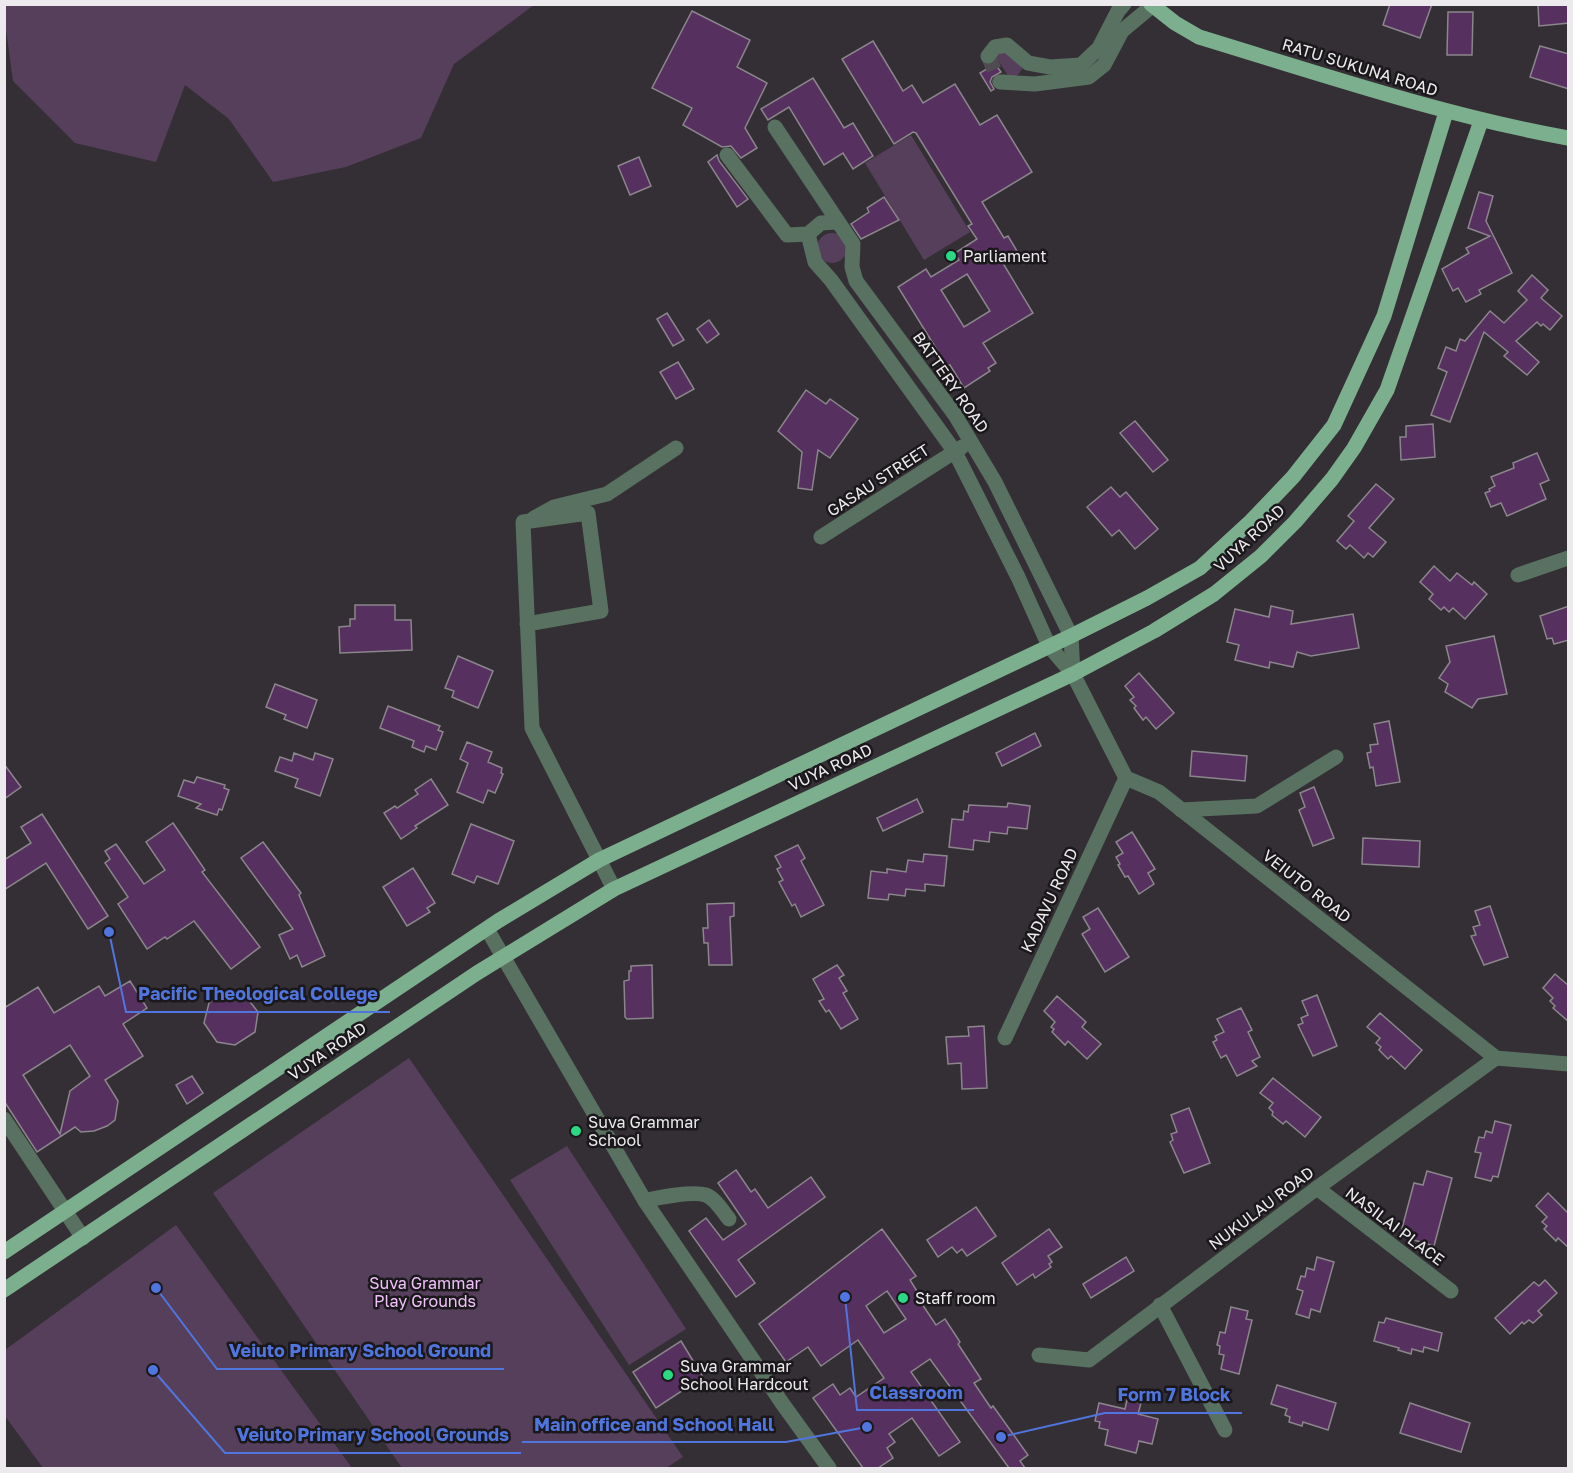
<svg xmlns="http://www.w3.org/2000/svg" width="1573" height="1473" viewBox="0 0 1573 1473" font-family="'Golos Text',sans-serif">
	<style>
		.green { fill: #563f5b }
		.building { fill: #56305e; stroke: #8b858c; stroke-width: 1.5; fill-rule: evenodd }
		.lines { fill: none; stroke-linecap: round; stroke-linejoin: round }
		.minor-tunnel { stroke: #504b51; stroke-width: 15; stroke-dasharray: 15 8; stroke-linecap: butt }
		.minor { stroke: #587160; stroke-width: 15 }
		.major { stroke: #7baf8d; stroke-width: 15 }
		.poi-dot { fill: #2bd884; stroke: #1a181b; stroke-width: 2 }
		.labels { text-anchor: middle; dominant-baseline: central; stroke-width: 5; stroke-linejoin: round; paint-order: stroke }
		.street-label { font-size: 16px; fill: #edeaee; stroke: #1a181b }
		.poi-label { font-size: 16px; fill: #edeaee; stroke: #1a181b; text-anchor: start }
		.park-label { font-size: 16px; fill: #f0c0fa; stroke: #1a181b }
		.leader { fill: none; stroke: #5175de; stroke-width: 2 }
		.callout-dot { fill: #5175de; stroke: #1a181b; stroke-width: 2 }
		.callout-label { font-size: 18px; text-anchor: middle; font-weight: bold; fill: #5175de; stroke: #1a181b; stroke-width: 5; stroke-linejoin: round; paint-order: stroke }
	</style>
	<rect width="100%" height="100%" fill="#342f35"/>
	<g class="green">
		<path d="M4,5L5,4L534,5L454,64L421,138L346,167L273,182L229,119L185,85L156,162L75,143L13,81L5,22Z"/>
		<path d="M1002,49L1020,64L1022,69L1018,75L1011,79L1005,77L1007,74L996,57Z"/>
		<path d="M911,135L970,232L924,260L865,163Z"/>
		<circle cx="832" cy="248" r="15"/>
		<path d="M409,1058L683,1457L666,1468H402L213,1193Z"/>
		<path d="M567,1146L686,1329L629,1365L510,1180Z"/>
		<path d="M176,1225L352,1468H43L5,1416V1350Z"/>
	</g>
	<g class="building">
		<path d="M1390,4H1432L1420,38L1383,25Z"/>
		<path d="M1569,4V23L1539,26L1538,5Z"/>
		<path d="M692,11L750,40L737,67L767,83L745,128L757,148L741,158L731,146L722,147L683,125L692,108L652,88Z"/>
		<path d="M1448,12H1473L1472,55H1447Z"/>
		<path d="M873,41L903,91L912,85L923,103L955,84L980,125L997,115L1032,172L982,202L1004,238L1008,236L1017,251L1001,260L1033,313L983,343L996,363L988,368L990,371L964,388L950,365L947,366L898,287L926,269L931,277L959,260L955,253L977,239L968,226L972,224L916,133L913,132L894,144L842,59ZM967,274L990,311L964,327L941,290Z"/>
		<path d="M1540,46L1569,54V89L1530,77Z"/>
		<path d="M995,64L1001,72L992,77L990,82L994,89L991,91L980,73Z"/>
		<path d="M813,78L844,128L853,123L873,156L853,169L843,153L824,165L789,107L768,120L761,109Z"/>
		<path d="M717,155L719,161L748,199L737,207L708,162Z"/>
		<path d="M639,157L651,186L630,195L618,166Z"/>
		<path d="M1479,192L1493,196L1486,221L1512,273L1479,290L1481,294L1466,302L1458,288L1453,291L1442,269L1469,253L1466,248L1490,236L1468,228Z"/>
		<path d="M884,197L899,220L861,239L851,224L869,212L867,208Z"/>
		<path d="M1532,275L1548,290L1541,298L1562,316L1550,330L1543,324L1541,326L1537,322L1516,341L1539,362L1527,375L1504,356L1508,352L1484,332L1450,422L1431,415L1447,372L1438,368L1446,347L1456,351L1460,339L1465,341L1490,311L1504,323L1527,300L1518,291Z"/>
		<path d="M667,313L684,340L673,346L657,319Z"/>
		<path d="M709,320L719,334L707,343L697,329Z"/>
		<path d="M678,362L694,389L676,399L660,372Z"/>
		<path d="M806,390L826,404L830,399L858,419L830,458L818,450L812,490L798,488L802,452L778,431Z"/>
		<path d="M1135,421L1168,460L1153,472L1120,433Z"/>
		<path d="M1433,424L1435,457L1401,460L1400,437H1406V426Z"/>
		<path d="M1537,453L1549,480L1540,484L1546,499L1507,516L1501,503L1491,507L1485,493L1490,491L1489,489L1495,486L1491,477L1514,468L1513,463Z"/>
		<path d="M1376,484L1394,499L1369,528L1386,542L1373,557L1368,553L1364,558L1350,545L1346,549L1337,541L1354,521L1348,516Z"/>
		<path d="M1111,487L1120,497L1126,492L1158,529L1135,549L1119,530L1112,536L1087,507Z"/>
		<path d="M1434,566L1450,581L1457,573L1472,585L1474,582L1487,594L1465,619L1453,608L1449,612L1444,607L1441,610L1429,599L1433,594L1420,582Z"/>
		<path d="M355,605H395V620H411L412,650L340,653L339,627L350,626V619H355Z"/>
		<path d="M1271,606L1293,611L1291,624L1353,614L1359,648L1311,656L1297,652L1293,667L1270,662L1269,668L1235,660L1239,645L1227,642L1235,609L1269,617Z"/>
		<path d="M1569,606V640L1554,644L1552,638L1547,639L1540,616Z"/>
		<path d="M1494,636L1507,694L1478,699L1472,708L1445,692L1448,684L1439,678L1450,662L1446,646Z"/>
		<path d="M458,656L493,671L478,708L452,697L454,691L445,688Z"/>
		<path d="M1139,673L1174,713L1156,729L1146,717L1143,720L1134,708L1136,706L1130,700L1134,697L1125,686Z"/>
		<path d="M275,684L317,700L307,728L284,719L286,715L266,707Z"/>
		<path d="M388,706L440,726L438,730L443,732L436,750L426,746L424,752L412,747L414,741L380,728Z"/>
		<path d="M1389,721L1400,782L1376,786L1373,767L1370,768L1367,753L1371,752L1370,745L1378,744L1374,724Z"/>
		<path d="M1035,733L1041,746L1002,766L996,753Z"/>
		<path d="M467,742L492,752L488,762L502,768L501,773L503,774L495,793L488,790L483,803L457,792L468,763L460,759Z"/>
		<path d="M1192,751L1247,756L1245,781L1190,776Z"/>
		<path d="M294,753L313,760L315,753L333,759L320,796L295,787L298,779L275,771L280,757L292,761Z"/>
		<path d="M4,764L21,787L4,799Z"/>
		<path d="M197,777L225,785L224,788L229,790L222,810L219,809L217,815L196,808L201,804L178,796L184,780L194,783Z"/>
		<path d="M431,779L448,805L415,826L417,828L401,839L384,813L395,806L397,808L418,794L415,790Z"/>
		<path d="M1314,787L1334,838L1313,846L1299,810L1305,807L1300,793Z"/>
		<path d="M917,799L923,812L883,831L877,818Z"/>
		<path d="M1008,803L1030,806L1027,829L1008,827L1007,834L990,832L989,842L974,840L973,850L949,847L952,819L963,820L964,811L968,812L969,805L1007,807Z"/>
		<path d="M42,814L108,916L88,929L46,863L4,890V860L31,843L21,827Z"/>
		<path d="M173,823L205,870L202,872L260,947L231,969L194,921L167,939L165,937L147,949L118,904L128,897L105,863L110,859L105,851L116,844L144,884L165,870L146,842Z"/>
		<path d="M471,824L514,841L498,884L477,876L474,883L452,874Z"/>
		<path d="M1132,832L1155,869L1148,873L1154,884L1139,894L1128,876L1125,877L1118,865L1120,864L1116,857L1123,853L1116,842Z"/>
		<path d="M1363,838L1420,841L1419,867L1362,864Z"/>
		<path d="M263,842L301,893L299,895L325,956L302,967L297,955L290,959L279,935L293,929L241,858Z"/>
		<path d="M798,845L805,858L801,861L824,905L801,917L795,904L792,906L779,882L783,880L777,869L781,867L775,856Z"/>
		<path d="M924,854L947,856L944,886L925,884V891L906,889L905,896L889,894L888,900L868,898L871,871L887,873V869L906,872L908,860L923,862Z"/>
		<path d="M413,868L435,903L427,908L430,912L407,926L383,887Z"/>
		<path d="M734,903V916L730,917L732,965H709L708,943H704L703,928H708L707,904Z"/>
		<path d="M1490,906L1508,957L1484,965L1471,936L1476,935L1473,927L1480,925L1475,911Z"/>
		<path d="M1098,908L1129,957L1105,972L1082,934L1090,929L1083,917Z"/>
		<path d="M652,965L653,1018L627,1019L625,1017L624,981L629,980V971H631V966Z"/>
		<path d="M837,965L844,975L839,978L847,991L843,993L858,1019L841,1029L829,1010L826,1012L819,1001L824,999L813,979Z"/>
		<path d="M1555,974L1569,986V1022L1553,1008L1555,1006L1550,1001L1553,998L1543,988Z"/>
		<path d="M130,981L147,1008L123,1024L143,1056L105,1080L118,1101L115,1120L107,1126L94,1131L81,1132L75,1127L37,1152L4,1101V1008L38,987L54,1013L99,986L105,996ZM70,1045L90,1076L70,1091L60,1134L23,1075Z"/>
		<path d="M226,991L244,994L258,1012L255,1032L235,1045L217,1042L204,1023L209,1003Z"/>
		<path d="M1317,995L1337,1046L1313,1056L1298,1025L1303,1023L1301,1018L1308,1015L1302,1001Z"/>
		<path d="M1057,996L1086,1022L1082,1027L1101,1044L1087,1059L1068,1041L1065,1045L1052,1032L1054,1029L1051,1027L1055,1022L1044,1011Z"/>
		<path d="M1241,1008L1252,1030L1248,1032L1260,1057L1252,1061L1257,1066L1237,1076L1226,1055L1221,1058L1213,1042L1217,1040L1215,1036L1224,1032L1217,1019Z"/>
		<path d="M1380,1013L1422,1050L1405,1069L1391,1056L1388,1059L1379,1050L1381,1047L1376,1043L1380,1038L1367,1027Z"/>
		<path d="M984,1026L987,1088L962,1089L961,1063L948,1064L946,1037L969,1036L968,1027Z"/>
		<path d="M192,1076L203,1093L187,1104L176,1085Z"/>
		<path d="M1273,1078L1321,1117L1305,1137L1286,1121L1283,1124L1272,1115L1273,1112L1269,1108L1273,1103L1260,1093Z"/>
		<path d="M1189,1108L1210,1163L1184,1173L1170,1142L1173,1140L1171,1134L1177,1132L1171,1115Z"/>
		<path d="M1495,1121L1511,1125L1498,1177L1493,1176L1491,1181L1475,1177L1481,1153L1475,1152L1479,1137L1484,1138L1486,1131L1492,1133Z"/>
		<path d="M736,1170L751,1192L755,1189L768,1208L811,1177L825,1197L738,1260L755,1283L736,1297L689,1231L706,1218L723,1240L746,1224L718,1183Z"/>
		<path d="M1427,1171L1452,1178L1434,1246L1400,1236L1414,1183L1423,1185Z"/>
		<path d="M1548,1193L1569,1214V1248L1558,1238L1556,1241L1544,1229L1547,1226L1542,1222L1547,1217L1536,1206Z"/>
		<path d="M976,1207L996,1236L967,1256L962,1249L957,1253L952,1247L938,1257L927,1240Z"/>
		<path d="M882,1229L916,1276L910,1280L918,1293L916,1295L936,1325L945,1319L960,1342L958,1344L981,1379L974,1383L991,1408L993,1406L1028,1455L1020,1461L1025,1468H1009L930,1359L911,1372L960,1442L939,1456L912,1418L889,1434L895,1442L887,1448L893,1458L878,1468H863L813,1398L833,1384L840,1395L850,1388L856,1397L884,1378L858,1340L821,1366L808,1347L786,1362L759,1324ZM887,1291L906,1319L884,1333L866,1306Z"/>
		<path d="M1049,1229L1062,1247L1048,1256L1052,1262L1049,1264L1051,1267L1035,1278L1033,1274L1017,1285L1002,1263Z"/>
		<path d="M1126,1257L1134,1271L1091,1298L1083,1284Z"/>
		<path d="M1317,1257L1334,1262L1320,1312L1311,1309L1309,1318L1296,1314L1303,1291L1297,1289L1301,1276L1305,1277L1307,1268L1314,1270Z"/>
		<path d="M1545,1280L1557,1293L1538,1311L1542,1315L1533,1323L1529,1320L1524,1324L1522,1322L1510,1334L1495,1318L1534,1282L1539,1286Z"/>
		<path d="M1231,1307L1248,1311L1246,1319L1252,1320L1239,1374L1221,1369L1224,1355L1219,1354L1220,1346L1217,1345L1220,1332L1225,1333Z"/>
		<path d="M1386,1318L1442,1333L1438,1351L1424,1347L1423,1352L1412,1349L1411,1354L1398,1350L1399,1348L1374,1341L1379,1322L1384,1323Z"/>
		<path d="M681,1341L703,1377L656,1408L633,1372Z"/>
		<path d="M1277,1385L1336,1403L1328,1430L1303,1422L1302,1426L1289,1422L1290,1417L1285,1415L1287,1409L1271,1404Z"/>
		<path d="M1127,1400L1141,1403L1138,1414L1158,1419L1152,1444L1139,1441L1136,1453L1105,1445L1108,1430L1099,1428L1100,1422L1095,1421L1099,1403L1125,1409Z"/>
		<path d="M1410,1403L1470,1423L1461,1452L1400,1433Z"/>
	</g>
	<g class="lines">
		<path class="minor-tunnel" d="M988,56L1000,82"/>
		<g class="minor">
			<path d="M988,56L995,47L1007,45L1028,63L1050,67L1081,65L1099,48L1118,11L1124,4"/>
			<path d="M1000,82L1035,84L1089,77L1104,65L1122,31L1152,6"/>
			<path d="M775,127L853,244L852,267L856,281L955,415L995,482L1071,636L1073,674"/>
			<path d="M727,155L787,235L808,234L821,223L836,222"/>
			<path d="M808,234L815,262L831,280L955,452L1018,577L1049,646L1073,674L1126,778L1159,792L1496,1058L1568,1064"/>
			<path d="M534,518L554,507L607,494L676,448"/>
			<path d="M821,537L962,447"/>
			<path d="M1518,575L1568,558"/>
			<path d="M527,624L601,611L588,513L523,522L532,728L614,889"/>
			<path d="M1181,810L1257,806L1336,757"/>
			<path d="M487,929L645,1201L782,1403L829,1468"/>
			<path d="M1005,1038L1126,778"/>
			<path d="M4,1119L83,1238"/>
			<path d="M1317,1188L1451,1291"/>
			<path d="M645,1201C659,1197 693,1191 706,1195C716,1199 723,1212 729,1219"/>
			<path d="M1160,1305L1225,1430"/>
			<path d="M1039,1355L1089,1360L1317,1188L1496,1058"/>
		</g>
		<g class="major">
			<path d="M1151,4L1175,23L1199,37C1321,74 1442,115 1568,138"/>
			<path d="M4,1252L498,921L599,860L1071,636L1147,598L1200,568L1251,521L1293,477L1334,425L1384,316L1446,112"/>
			<path d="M4,1290L477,973L614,889L1073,674L1154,631L1214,594L1261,556L1295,522L1332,479L1354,448L1387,390L1481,121"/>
		</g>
	</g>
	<g class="poi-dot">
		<circle cx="951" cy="256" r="6"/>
		<circle cx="576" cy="1131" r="6"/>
		<circle cx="903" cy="1298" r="6"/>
		<circle cx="668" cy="1375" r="6"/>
	</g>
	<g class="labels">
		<g class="street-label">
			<text transform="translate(1360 67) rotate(17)">RATU SUKUNA ROAD</text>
			<text transform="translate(951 382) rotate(55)">BATTERY ROAD</text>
			<text transform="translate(878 480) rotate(-33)">GASAU STREET</text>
			<text transform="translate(1249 538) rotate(-43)">VUYA ROAD</text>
			<text transform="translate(830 767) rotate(-25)">VUYA ROAD</text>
			<text transform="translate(1307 886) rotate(38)">VEIUTO ROAD</text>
			<text transform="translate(1049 900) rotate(-65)">KADAVU ROAD</text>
			<text transform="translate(327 1051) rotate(-34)">VUYA ROAD</text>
			<text transform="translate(1261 1208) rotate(-37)">NUKULAU ROAD</text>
			<text transform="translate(1395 1226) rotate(37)">NASILAI PLACE</text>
		</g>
		<g class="poi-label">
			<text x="963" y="256">Parliament</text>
			<text x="588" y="1122">Suva Grammar<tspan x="588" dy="18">School</tspan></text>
			<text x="915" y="1298">Staff room</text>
			<text x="680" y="1366">Suva Grammar<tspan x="680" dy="18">School Hardcout</tspan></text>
		</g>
		<g class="park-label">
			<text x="425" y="1283">Suva Grammar<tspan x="425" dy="18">Play Grounds</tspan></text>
		</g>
	</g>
	<path class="leader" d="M109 932L126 1012H390M156 1288L217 1369H504M845 1297L857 1410H974M1001 1437L1105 1413H1242M867 1427L786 1442H522M153 1370L225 1453H521"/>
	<g class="callout-dot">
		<circle cx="109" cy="932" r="6"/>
		<circle cx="156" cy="1288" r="6"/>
		<circle cx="845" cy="1297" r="6"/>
		<circle cx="1001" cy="1437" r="6"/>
		<circle cx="867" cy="1427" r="6"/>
		<circle cx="153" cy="1370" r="6"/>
	</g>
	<g class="callout-label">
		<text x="258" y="1000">Pacific Theological College</text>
		<text x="360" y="1357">Veiuto Primary School Ground</text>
		<text x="916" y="1399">Classroom</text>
		<text x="1174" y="1401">Form 7 Block</text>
		<text x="654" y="1431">Main office and School Hall</text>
		<text x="373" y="1441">Veiuto Primary School Grounds</text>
	</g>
	<rect width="1573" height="1473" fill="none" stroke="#edeaee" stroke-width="12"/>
</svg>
